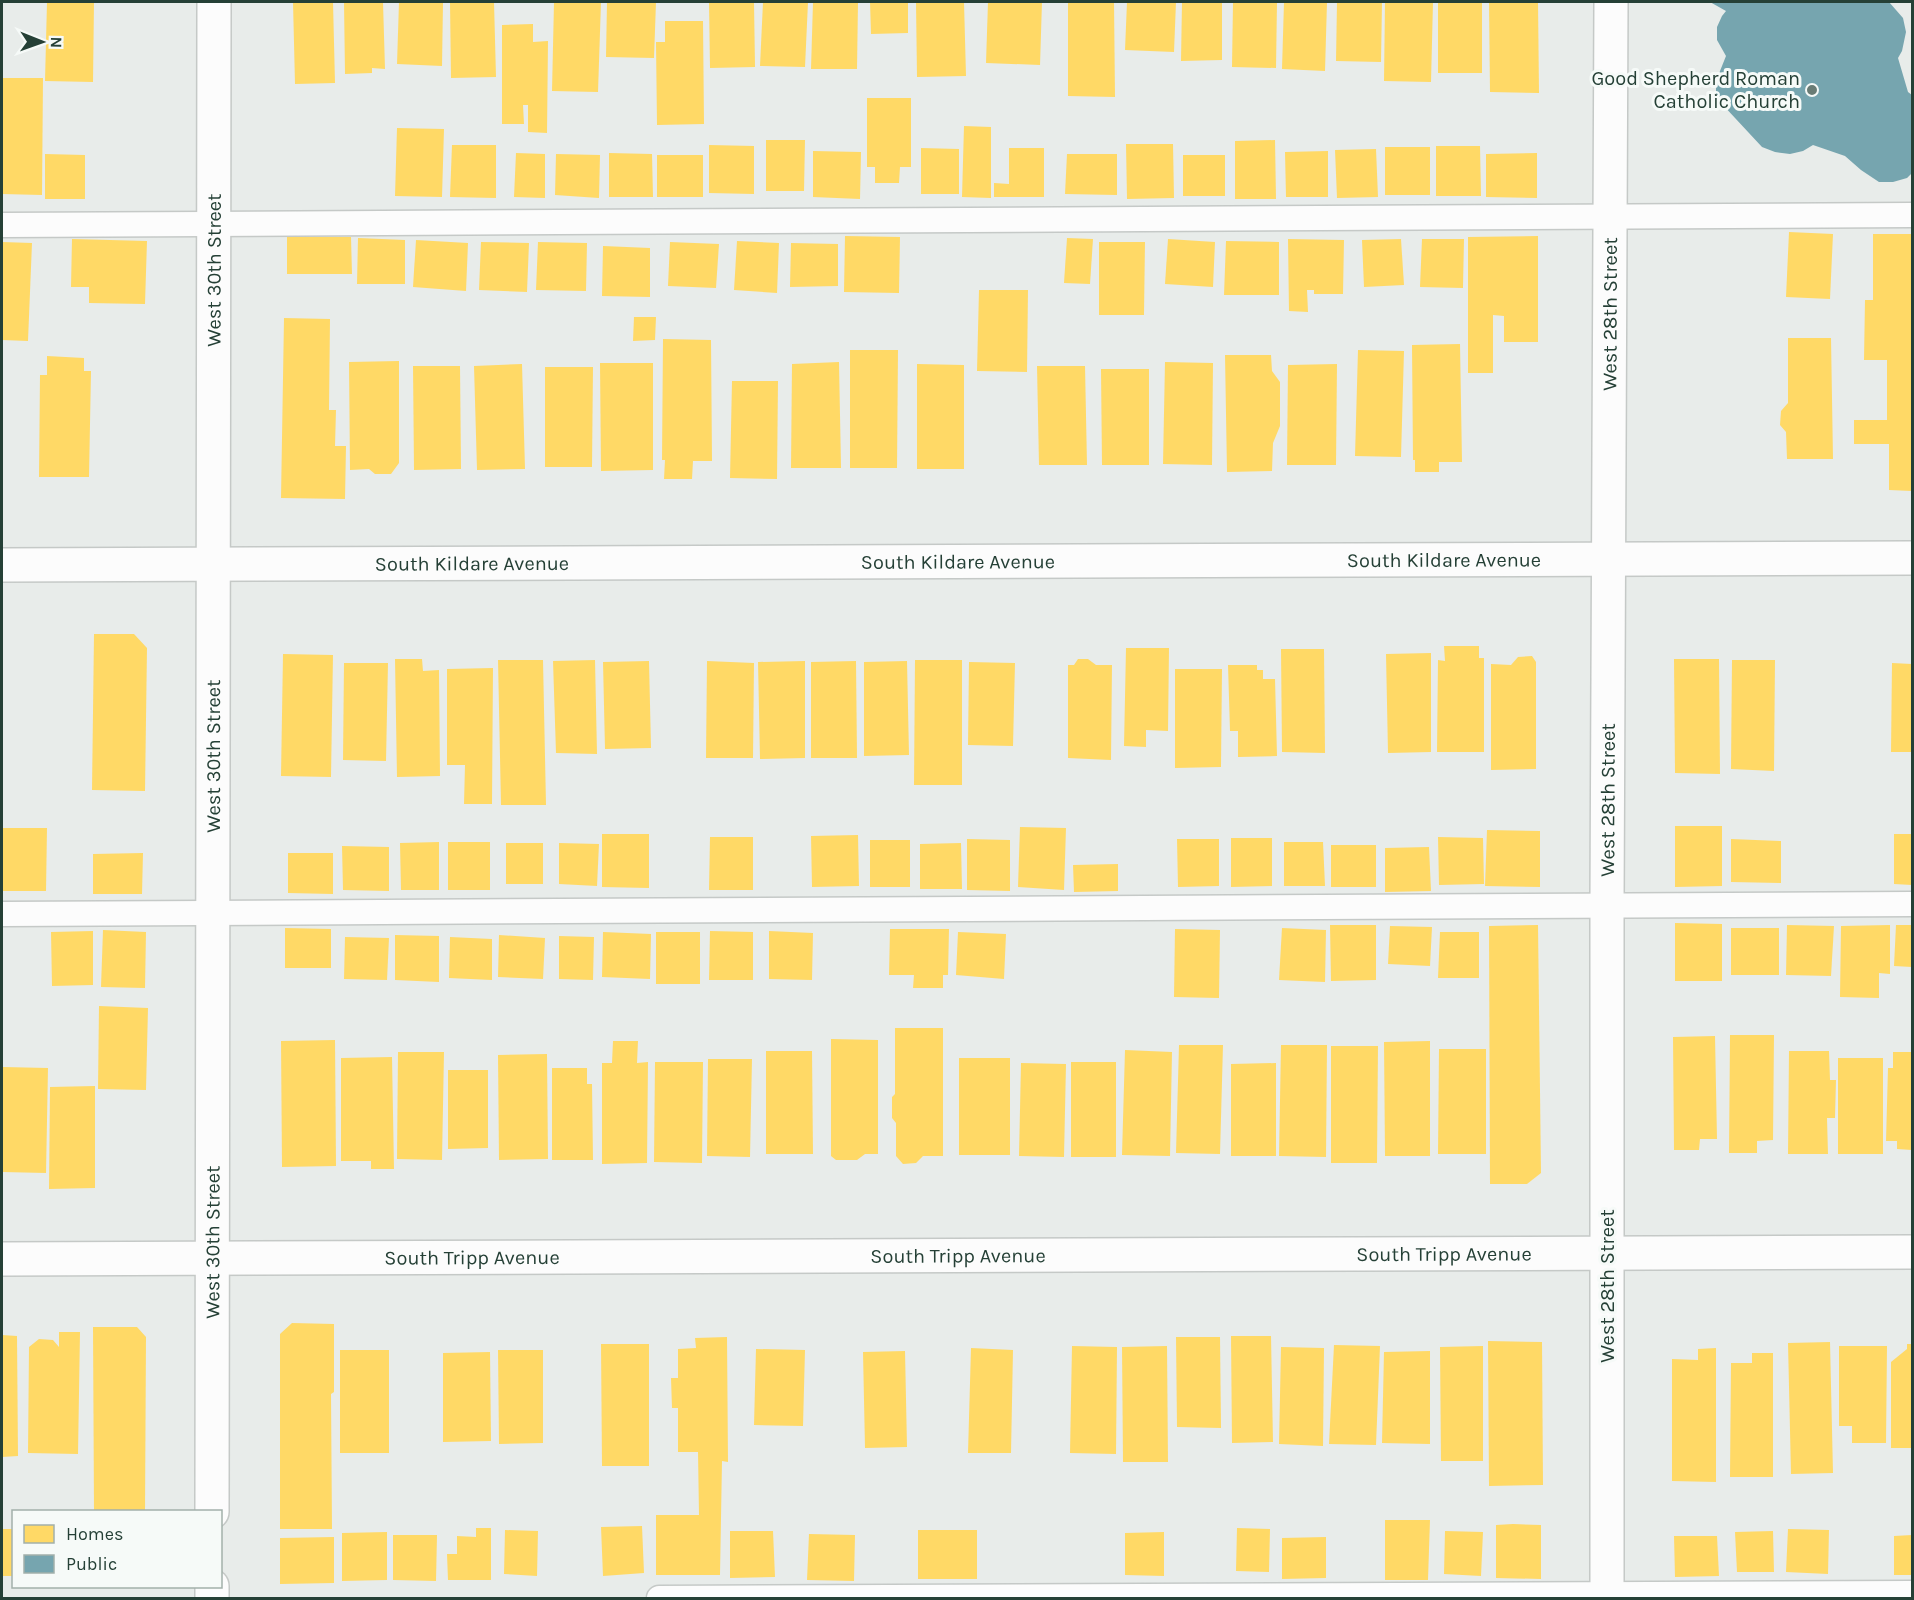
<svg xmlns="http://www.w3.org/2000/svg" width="1914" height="1600" viewBox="0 0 1914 1600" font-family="Karla,sans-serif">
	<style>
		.homes { fill: #ffd966 }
		.public { fill: #76a5af }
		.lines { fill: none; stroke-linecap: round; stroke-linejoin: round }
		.service-casing { stroke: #c5c9c7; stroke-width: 27 }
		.minor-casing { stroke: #c5c9c7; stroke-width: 36 }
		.service { stroke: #fcfcfc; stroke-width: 24 }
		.minor { stroke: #fcfcfc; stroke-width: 33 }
		.poi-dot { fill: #697c75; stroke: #f6faf8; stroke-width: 2 }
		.labels { text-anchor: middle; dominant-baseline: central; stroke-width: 6; stroke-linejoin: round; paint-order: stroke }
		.poi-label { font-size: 20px; fill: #254036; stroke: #f6faf8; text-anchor: end }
		.street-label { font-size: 20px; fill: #254036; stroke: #f6faf8 }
	</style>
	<rect width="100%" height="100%" fill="#e8ecea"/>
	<g class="homes">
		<path d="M47,2H94L93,82L45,81Z"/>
		<path d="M293,2H333L335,83L295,84Z"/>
		<path d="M344,2H383L385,69L372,68V73L345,74Z"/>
		<path d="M399,2H443L442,66L397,64Z"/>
		<path d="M450,2H494L496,77L451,78Z"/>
		<path d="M554,2H601L598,92L552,91Z"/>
		<path d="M607,2H656L654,58L606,57Z"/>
		<path d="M709,2H754L755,67L710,68Z"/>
		<path d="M763,2H808L805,67L760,66Z"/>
		<path d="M813,2H858L857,69H811Z"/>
		<path d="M870,2H908V33L871,34Z"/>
		<path d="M916,2H964L966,76L917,77Z"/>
		<path d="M988,2H1042L1040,65L986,63Z"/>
		<path d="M1068,2H1114L1115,97L1068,96Z"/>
		<path d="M1127,2H1176L1174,52L1125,50Z"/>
		<path d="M1182,2H1222V60L1181,61Z"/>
		<path d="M1233,2H1277L1276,68L1232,67Z"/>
		<path d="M1284,2H1327L1325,71L1282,69Z"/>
		<path d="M1337,2H1382L1381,62L1336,61Z"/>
		<path d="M1385,2H1433L1431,82L1384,81Z"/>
		<rect x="1438" y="2" width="44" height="71"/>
		<path d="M1489,2H1538L1539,93L1490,92Z"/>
		<path d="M665,21H703L704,124L657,125L656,42H665Z"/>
		<path d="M533,24V42L548,41L547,133L528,132V105H523L524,124H502V25Z"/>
		<path d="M2,78H43L42,195L2,194Z"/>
		<path d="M867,98H911V167H900L899,183H875V167H867Z"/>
		<path d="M964,126L991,127V198L962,197Z"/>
		<path d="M397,128L444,129L442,197L395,196Z"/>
		<path d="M766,140H805L804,191H766Z"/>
		<path d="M1275,140L1276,199H1235V141Z"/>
		<path d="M1126,144H1173L1174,198L1127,199Z"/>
		<path d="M452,145H496V198L450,197Z"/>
		<path d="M709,145L754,146V194L709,193Z"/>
		<path d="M1436,146H1480L1481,196H1436Z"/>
		<rect x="1385" y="147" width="45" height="48"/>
		<path d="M921,148L959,149V194H921Z"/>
		<path d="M1009,148H1044V197H994V183L1009,184Z"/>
		<path d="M1376,149L1378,197L1337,198L1335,150Z"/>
		<path d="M813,151L861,152L860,199L813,197Z"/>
		<path d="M1328,151V197H1286L1285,152Z"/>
		<path d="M516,153L545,154V198L514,197Z"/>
		<path d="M609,153L652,154L653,197H609Z"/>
		<path d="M1537,153V198L1486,197V154Z"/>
		<path d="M45,154L85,155V199H45Z"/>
		<path d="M556,154L600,155L599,198L555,195Z"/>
		<path d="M1067,154H1117V195L1065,194Z"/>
		<rect x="657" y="155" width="46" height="42"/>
		<rect x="1183" y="155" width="42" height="41"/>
		<path d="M1789,232L1833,234L1830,299L1786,297Z"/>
		<path d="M1873,234H1912V491L1889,490V444H1854V420H1887V360H1864L1865,300H1873Z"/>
		<path d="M845,236L900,237L899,293L844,292Z"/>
		<path d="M1538,236V342H1504V316L1493,315V373H1468V237Z"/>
		<path d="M287,237H351L352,274H287Z"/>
		<path d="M358,238L405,240V284H357Z"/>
		<path d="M1067,238L1093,239L1090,284L1064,283Z"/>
		<path d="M72,239L147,241L145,304L89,303V287H71Z"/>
		<path d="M1168,239L1215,242L1213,287L1165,284Z"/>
		<path d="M1288,239L1344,240L1343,294H1314V290H1307L1308,312L1289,311Z"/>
		<path d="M1401,239L1404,285L1364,287L1362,240Z"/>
		<path d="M1422,239H1464L1463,288L1420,287Z"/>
		<path d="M416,240L468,243L466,291L413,287Z"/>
		<path d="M737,241L779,243L777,293L734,290Z"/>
		<path d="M1226,241L1279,242V295H1224Z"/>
		<path d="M2,242L32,243L28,341L2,340Z"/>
		<path d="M481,242L529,243L527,292L479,290Z"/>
		<path d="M538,242L587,243L586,291L536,290Z"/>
		<path d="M670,242L719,244L716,288L668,286Z"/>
		<path d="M1099,242H1145L1144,315H1099Z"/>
		<path d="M791,243L838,244V286L790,287Z"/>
		<path d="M603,246L650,248V297L602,296Z"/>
		<path d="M979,290H1028L1027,372L977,371Z"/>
		<path d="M634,317H656L655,340L633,341Z"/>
		<path d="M284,318L330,319L329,410H336L335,446H346L345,499L281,498Z"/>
		<path d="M1788,338H1831L1833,459H1787L1786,432L1780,425L1781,411L1788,403Z"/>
		<path d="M663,339L711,340L712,461H693L692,479H664L665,460H662Z"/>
		<path d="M1460,344L1462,462H1439V472H1415V460H1413L1412,345Z"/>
		<path d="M850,350H898L897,468H850Z"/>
		<path d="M1358,350L1404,351L1401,457L1355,456Z"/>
		<path d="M1225,355H1271L1272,371L1280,382V426L1273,443L1272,471L1227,472Z"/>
		<path d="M47,356L84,358V371H91L89,477H39L40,375H47Z"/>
		<path d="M399,361V463L391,474H375L369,469L350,470L349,362Z"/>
		<path d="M839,362L841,468H791L792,364Z"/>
		<path d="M1165,362L1213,363L1212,465L1163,464Z"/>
		<path d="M600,363H653V470L601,471Z"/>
		<path d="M522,364L525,469L477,470L474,366Z"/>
		<path d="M917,364L964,365V469H917Z"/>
		<path d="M1337,364L1336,465H1287L1288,365Z"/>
		<path d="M413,366H460L461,469L414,470Z"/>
		<path d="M1037,366H1085L1087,465H1039Z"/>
		<path d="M545,367H593L592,467H545Z"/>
		<path d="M1101,369H1149V465H1102Z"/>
		<path d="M732,381H778L777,479L730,478Z"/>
		<path d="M94,634H134L147,648L145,791L92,790Z"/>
		<path d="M1444,646H1479V658H1484V752H1437L1438,660L1445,661Z"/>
		<path d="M1126,648H1169L1168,731L1146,730V747L1124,746Z"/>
		<path d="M1281,649H1324L1325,753L1282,752Z"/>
		<path d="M1431,653V752L1388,753L1386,654Z"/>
		<path d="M283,654L333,655L331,777L281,776Z"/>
		<path d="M1532,656L1536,662V769L1491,770V664L1511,665L1518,657Z"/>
		<path d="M395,659H422L423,671L439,670L440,776L397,777Z"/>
		<path d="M1078,659H1088L1096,665H1112L1111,760L1068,758V665H1074Z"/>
		<path d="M1674,659H1719L1720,774L1675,773Z"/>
		<path d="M498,660H543L546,805H501Z"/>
		<path d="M595,660L597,754L556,753L553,661Z"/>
		<path d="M915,660H962V785H914Z"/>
		<path d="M1732,660H1775L1774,771L1731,769Z"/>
		<path d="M649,661L651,748L605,749L603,662Z"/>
		<path d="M707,661L754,663L753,758H706Z"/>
		<path d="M805,661V758L760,759L758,662Z"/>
		<path d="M856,661L857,758H811V662Z"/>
		<path d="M907,661L909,755L864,756V662Z"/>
		<path d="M969,662L1015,663L1013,746L968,745Z"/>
		<path d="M344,663H388L386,761L343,760Z"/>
		<path d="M1892,663L1912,664V752H1891Z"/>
		<path d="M1228,665H1257V670H1263V679H1275L1277,756L1238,757V731H1230Z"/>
		<path d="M493,668L492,804H464L465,765H447V669Z"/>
		<path d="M1175,669H1222L1221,767L1175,768Z"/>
		<path d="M1675,826H1722V886L1675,887Z"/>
		<path d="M1020,827L1066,828L1064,890L1018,887Z"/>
		<path d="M2,828H47L46,891H2Z"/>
		<path d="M1487,830L1540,831V887L1485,886Z"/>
		<path d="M602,834H649V888L602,887Z"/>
		<path d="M1894,834H1912V885L1894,884Z"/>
		<path d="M858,835L859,886L812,887L811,836Z"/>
		<path d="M710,837H753V890H709Z"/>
		<path d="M1438,837L1483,838L1484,884L1439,885Z"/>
		<path d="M1231,838H1272V886L1231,887Z"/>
		<path d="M967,839L1010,840V891L967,890Z"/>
		<path d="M1177,839H1219V886L1178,887Z"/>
		<path d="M1731,839L1781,841V883L1731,882Z"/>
		<rect x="870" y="840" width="40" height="47"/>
		<path d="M439,842V890H401L400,843Z"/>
		<rect x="448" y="842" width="42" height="48"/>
		<path d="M1284,842H1323L1325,886H1284Z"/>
		<rect x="506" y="843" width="37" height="41"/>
		<path d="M559,843L599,844L597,886L559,884Z"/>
		<path d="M961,843L962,889H920V844Z"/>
		<rect x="1331" y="845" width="45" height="42"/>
		<path d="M342,846L389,847V891L343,890Z"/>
		<path d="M1429,847L1431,891L1385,892V848Z"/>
		<path d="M143,853L142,894H93V854Z"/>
		<path d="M288,853H333V894L288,893Z"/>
		<path d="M1118,864V891L1074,892L1073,865Z"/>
		<path d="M1675,923L1722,924V981H1675Z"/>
		<path d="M1330,925H1376V980L1331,981Z"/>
		<path d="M1538,925L1541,1173L1527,1184H1490L1489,926Z"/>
		<path d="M1787,925L1834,926L1831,976L1786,975Z"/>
		<path d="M1890,925V974L1879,973V998L1840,997L1841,926Z"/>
		<path d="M1896,925H1912V967L1894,966Z"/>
		<path d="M1390,926L1432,927L1430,966L1388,964Z"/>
		<path d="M285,928L331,929V968H285Z"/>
		<path d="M1282,928L1326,930L1325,982L1279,980Z"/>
		<rect x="1731" y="928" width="48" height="47"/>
		<path d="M890,929H949L948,975H943V988H913L914,975H889Z"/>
		<path d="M1175,929L1220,930L1219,998L1174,997Z"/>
		<path d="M103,930L146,932L145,988L101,987Z"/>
		<path d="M93,931V985L52,986L51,932Z"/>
		<path d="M710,931L753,932V980H709Z"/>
		<path d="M769,931L813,933L812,980L769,979Z"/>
		<path d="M603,932L651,934L650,979L602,977Z"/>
		<rect x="656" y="932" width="44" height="52"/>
		<path d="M958,932L1006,934L1004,979L956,975Z"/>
		<path d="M1440,932H1479V978H1438Z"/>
		<path d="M395,935L439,936V982L395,980Z"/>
		<path d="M499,935L545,938L543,979L498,977Z"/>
		<path d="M559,936L594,937L593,980L559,979Z"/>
		<path d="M345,937L389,938L387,980L344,979Z"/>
		<path d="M450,937L492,939V980L449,978Z"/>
		<path d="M99,1006L148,1008L146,1090L98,1089Z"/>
		<path d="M895,1028H943V1156H923L916,1163L903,1164L896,1156V1123L892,1118V1097L895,1094Z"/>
		<path d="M1730,1035H1774L1773,1140L1757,1141V1153H1729Z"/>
		<path d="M1715,1036L1717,1139H1700L1699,1150H1674L1673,1037Z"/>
		<path d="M831,1039L878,1040V1154H865L857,1160H836L831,1156Z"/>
		<path d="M335,1040L336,1166L282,1167L281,1041Z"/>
		<path d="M613,1041H638L637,1063L648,1062L647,1163L602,1164V1063H612Z"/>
		<path d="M1430,1041V1156H1385L1384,1042Z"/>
		<path d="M1179,1045H1223L1220,1154L1176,1153Z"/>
		<path d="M1281,1045H1327L1326,1157L1279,1156Z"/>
		<path d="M1331,1046H1378L1377,1163H1331Z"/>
		<path d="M1439,1049H1486V1154H1438Z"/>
		<path d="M1125,1050L1172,1052L1170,1156L1122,1155Z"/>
		<path d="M766,1051H812L813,1154H766Z"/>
		<path d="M1789,1051H1829L1830,1080H1836L1835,1118H1827L1828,1154H1788Z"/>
		<path d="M398,1052H444L442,1160L397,1159Z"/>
		<path d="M1893,1052H1912V1150L1897,1149V1141H1886L1888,1068H1893Z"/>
		<path d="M547,1054L548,1159L499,1160L498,1055Z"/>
		<path d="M392,1057L394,1169H371V1161H341V1058Z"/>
		<rect x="959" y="1058" width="51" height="97"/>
		<rect x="1838" y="1058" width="45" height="96"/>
		<path d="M708,1059H752L750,1157L707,1156Z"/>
		<path d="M655,1062H703L702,1163L654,1162Z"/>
		<rect x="1071" y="1062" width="45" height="95"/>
		<path d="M1021,1063L1066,1064L1064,1157L1019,1156Z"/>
		<path d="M1276,1063V1156H1231V1064Z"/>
		<path d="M3,1067L48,1068L46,1173L2,1172Z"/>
		<path d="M552,1068H587V1084H592L593,1160H552Z"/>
		<path d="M448,1070H488V1148L448,1149Z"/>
		<path d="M95,1086V1188L49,1189L50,1087Z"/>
		<path d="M292,1323L334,1324V1392L331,1394L332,1529H280V1334Z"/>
		<path d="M93,1327H137L146,1337L145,1512H94Z"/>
		<path d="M59,1332H80L78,1454L28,1453L29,1347L39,1339L53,1340L59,1347Z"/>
		<path d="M2,1335L17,1336L18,1456L2,1457Z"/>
		<path d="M1231,1336H1271L1273,1442L1232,1443Z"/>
		<path d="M727,1337L728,1462L722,1461L720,1575H656V1515H699L698,1452H678V1408H672L671,1378H678V1349L696,1348L695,1338Z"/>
		<path d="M1176,1337H1220L1221,1428L1177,1427Z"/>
		<path d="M1488,1341L1542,1342L1543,1485L1489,1486Z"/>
		<path d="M1830,1342L1833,1473L1791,1474L1788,1343Z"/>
		<path d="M601,1344H649V1466H602Z"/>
		<path d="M1907,1344H1912V1448H1891V1362L1907,1349Z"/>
		<path d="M1334,1345L1380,1346L1376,1445L1329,1444Z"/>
		<path d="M1072,1346L1117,1347L1116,1454L1070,1453Z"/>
		<path d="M1167,1346L1168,1462H1123L1122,1347Z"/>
		<path d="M1483,1346V1461H1441L1440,1347Z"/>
		<path d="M1839,1346H1887L1886,1443H1852V1426H1839Z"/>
		<path d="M1281,1347L1324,1348L1323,1446L1279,1444Z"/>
		<path d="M971,1348L1013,1350L1011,1453H968Z"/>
		<path d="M1716,1348V1482L1672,1481V1359L1698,1360V1349Z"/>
		<path d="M756,1349L805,1350L803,1426L754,1425Z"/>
		<rect x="340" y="1350" width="49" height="103"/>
		<path d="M498,1350H543V1443L499,1444Z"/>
		<path d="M905,1351L907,1447L865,1448L863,1352Z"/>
		<path d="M1430,1351V1444L1382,1443L1384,1352Z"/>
		<path d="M490,1352L491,1441L443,1442V1353Z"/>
		<path d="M1752,1353H1773V1477H1730L1731,1363H1752Z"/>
		<path d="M1385,1520H1430L1428,1580H1385Z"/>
		<path d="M1513,1524L1541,1525V1579L1496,1578V1525Z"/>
		<path d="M642,1526L644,1573L603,1576L601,1527Z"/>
		<path d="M476,1528H491V1580H448L447,1554H457V1536L476,1537Z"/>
		<path d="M1237,1528L1270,1529L1269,1572L1236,1571Z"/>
		<rect x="2" y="1529" width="12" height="47"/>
		<path d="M1788,1529L1829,1530L1828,1574L1786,1572Z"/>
		<path d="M505,1530L538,1531L537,1576L504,1574Z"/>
		<rect x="918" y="1530" width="59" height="49"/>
		<path d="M730,1531H773L775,1577L730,1578Z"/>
		<path d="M1445,1531L1483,1532L1481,1576L1444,1574Z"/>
		<path d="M1773,1531L1774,1572H1737L1735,1532Z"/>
		<path d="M387,1532V1580L342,1581V1533Z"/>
		<path d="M1164,1532V1576L1125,1575V1533Z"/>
		<path d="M809,1534L855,1535L854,1581L807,1580Z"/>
		<path d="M393,1535H437L436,1581L393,1580Z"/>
		<path d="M1912,1535V1575H1894V1536Z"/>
		<path d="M1674,1536H1717L1719,1576L1675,1577Z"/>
		<path d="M334,1537V1583L280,1584V1538Z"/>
		<path d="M1326,1537V1578L1282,1579V1538Z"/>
	</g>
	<path class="public" d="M1710,2H1889L1903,18L1906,32L1902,51L1898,58L1908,92L1912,95V173L1907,178L1893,182H1879L1861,170L1845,156L1813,145L1803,151L1790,154L1775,152L1762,147L1722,104L1716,93V81L1726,56L1717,40V27L1722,16L1726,11Z"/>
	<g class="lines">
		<defs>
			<g id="service">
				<path d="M2,225L1912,215"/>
				<path d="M2,914L1912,904"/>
				<path d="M659,1598L1912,1593"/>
			</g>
			<g id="minor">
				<path id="s1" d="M2,565L1912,558"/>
				<path id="s2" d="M2,1259L1912,1252"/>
				<path id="s3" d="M212,1512L214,2"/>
				<path d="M212,1598V1586"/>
				<path id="s4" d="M1607,1598V905L1611,2"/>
			</g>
		</defs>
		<use href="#service" class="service-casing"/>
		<use href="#minor" class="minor-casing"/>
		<use href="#service" class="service"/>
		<use href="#minor" class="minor"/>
	</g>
	<circle class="poi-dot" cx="1812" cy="90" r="6"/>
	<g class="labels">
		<g class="poi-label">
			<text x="1800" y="78">Good Shepherd Roman<tspan x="1800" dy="23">Catholic Church</tspan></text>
		</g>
		<g class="street-label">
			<text stroke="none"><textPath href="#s3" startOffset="1242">West 30th Street</textPath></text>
			<text stroke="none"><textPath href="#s4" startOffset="1284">West 28th Street</textPath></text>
			<text stroke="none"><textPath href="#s1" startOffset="1442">South Kildare Avenue</textPath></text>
			<text stroke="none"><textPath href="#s1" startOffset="956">South Kildare Avenue</textPath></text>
			<text stroke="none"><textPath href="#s1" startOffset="470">South Kildare Avenue</textPath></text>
			<text stroke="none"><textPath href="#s3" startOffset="756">West 30th Street</textPath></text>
			<text stroke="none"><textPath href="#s4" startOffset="798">West 28th Street</textPath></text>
			<text stroke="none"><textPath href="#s3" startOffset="270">West 30th Street</textPath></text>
			<text stroke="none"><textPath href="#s2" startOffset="1442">South Tripp Avenue</textPath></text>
			<text stroke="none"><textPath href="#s2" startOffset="956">South Tripp Avenue</textPath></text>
			<text stroke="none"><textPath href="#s2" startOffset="470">South Tripp Avenue</textPath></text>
			<text transform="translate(1607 1286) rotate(-90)">West 28th Street</text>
		</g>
	</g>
	<rect width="1914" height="1600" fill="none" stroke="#254036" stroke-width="6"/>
	<rect x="12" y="1510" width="210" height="78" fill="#f6faf8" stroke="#a2b0aa" stroke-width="1.5"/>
	<rect x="24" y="1525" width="30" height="18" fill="#ffd966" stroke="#a2b0aa" stroke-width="1.5"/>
	<text x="66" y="1540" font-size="18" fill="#254036">Homes</text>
	<rect x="24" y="1555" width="30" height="18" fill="#76a5af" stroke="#a2b0aa" stroke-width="1.5"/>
	<text x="66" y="1570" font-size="18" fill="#254036">Public</text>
	<g transform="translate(42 42) rotate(91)" stroke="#f6faf8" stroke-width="4.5" paint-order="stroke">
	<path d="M0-4.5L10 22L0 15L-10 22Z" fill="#254036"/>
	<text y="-9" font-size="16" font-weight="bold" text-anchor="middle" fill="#254036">N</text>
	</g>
</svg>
